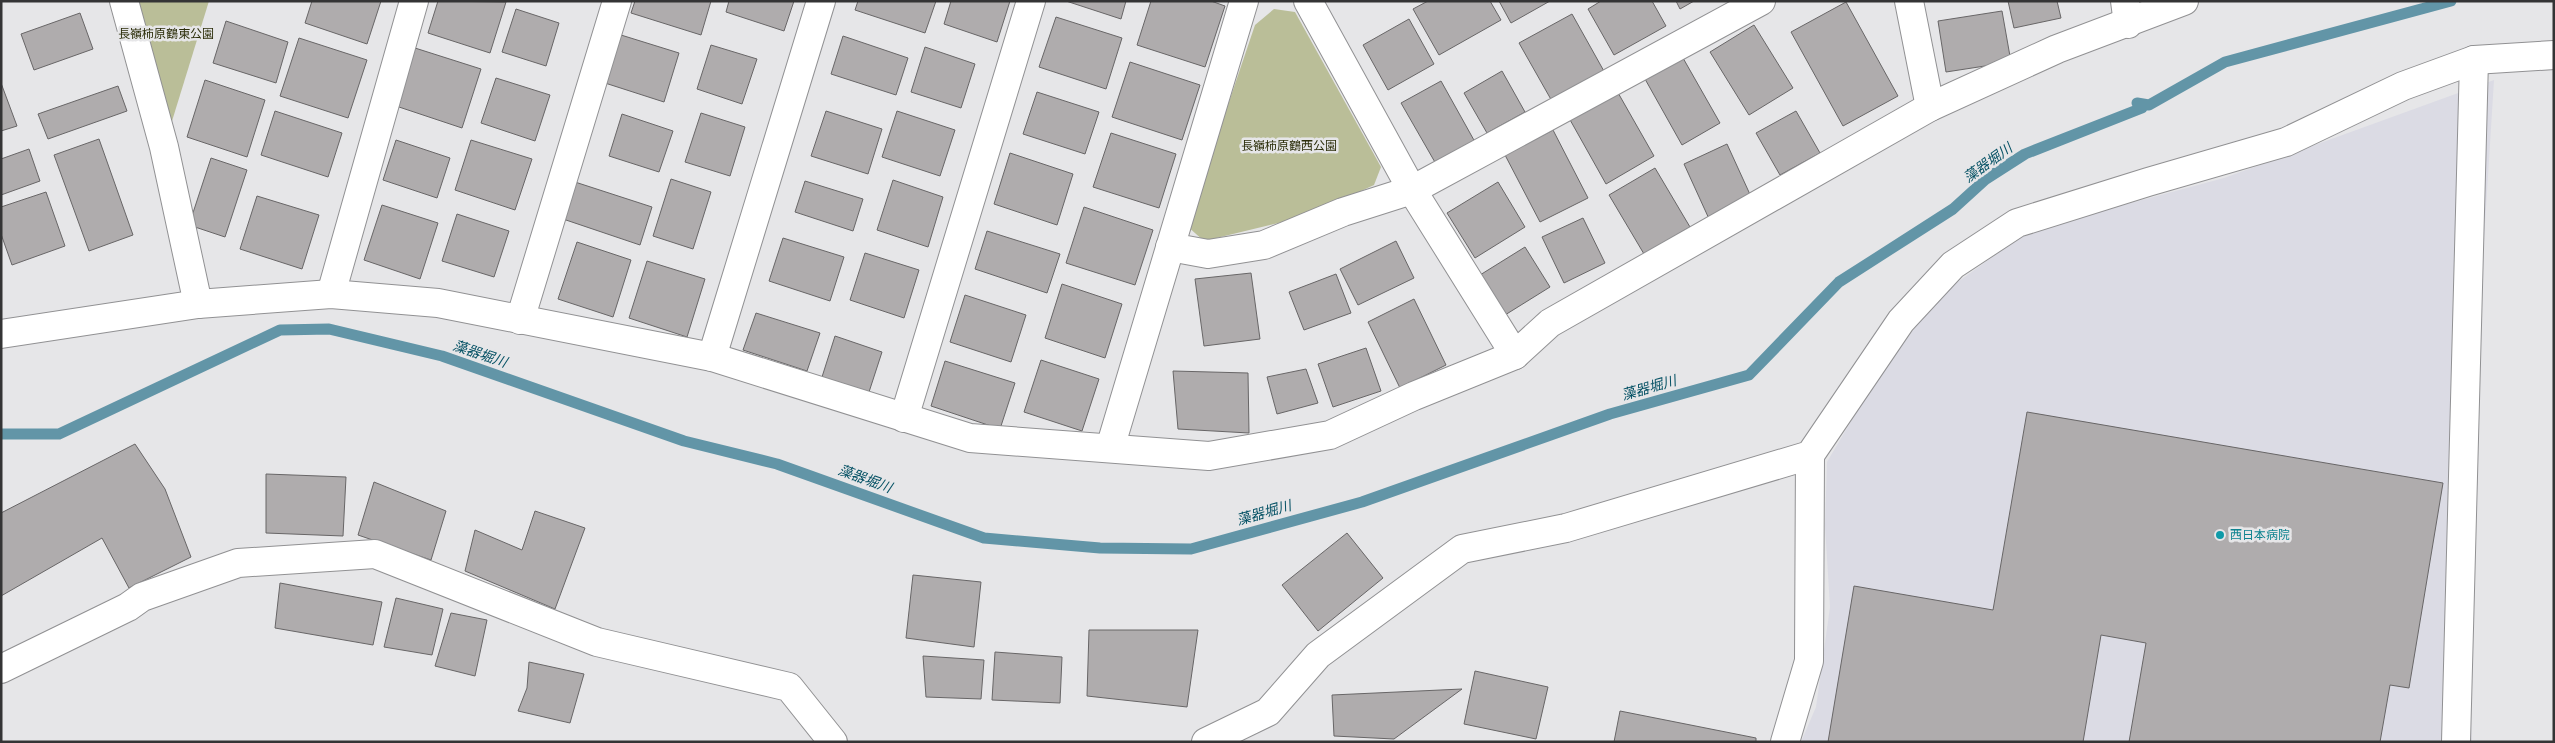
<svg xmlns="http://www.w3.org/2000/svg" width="2555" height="743" viewBox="0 0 2555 743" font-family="Rubik,'Noto Sans JP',sans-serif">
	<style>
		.built { fill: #dbdbe4 }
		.green { fill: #babe98 }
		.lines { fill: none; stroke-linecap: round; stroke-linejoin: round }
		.stream { stroke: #6295a7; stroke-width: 11 }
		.building { fill: #afacad; stroke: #686667 }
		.minor-casing { stroke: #919193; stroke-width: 30 }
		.minor { stroke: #fff; stroke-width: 28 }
		.culture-dot { fill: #0f9aa8; stroke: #e6e6e8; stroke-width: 2 }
		.labels { text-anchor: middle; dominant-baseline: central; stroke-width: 5; stroke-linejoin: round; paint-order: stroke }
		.park-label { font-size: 12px; fill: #2c2e0a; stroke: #e6e6e8 }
		.culture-label { font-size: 12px; fill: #0d838f; stroke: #e6e6e8; text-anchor: start }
		.water-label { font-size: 14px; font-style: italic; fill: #065265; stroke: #e6e6e8 }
	</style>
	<rect width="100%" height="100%" fill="#e6e6e8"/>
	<g class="built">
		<path d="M2494,80L2472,433L2468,663L2472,742H2380L2390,685L2409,688L2442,483L2027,412L1993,610L1854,587L1828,742H1801L1816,707L1830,607L1825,526L1827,462L1866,396L1937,297L2030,230L2224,178Z"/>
		<path d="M2101,635L2146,643L2129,742H2083Z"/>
	</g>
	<g class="green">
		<path d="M124,1H209L164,147Z"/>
		<path d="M1274,9L1295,12L1381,167L1374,185L1307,216L1204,241L1187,226L1255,25Z"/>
	</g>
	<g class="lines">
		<path class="stream" d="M1,434H59L280,330L329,329L442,356L684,441L777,464L984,538L1100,548L1191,549L1362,502L1610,414L1749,375L1839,282L1953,209L1986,179L2025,154L2142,108L2137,103L2149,105L2225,62L2451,1"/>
	</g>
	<g class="building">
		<path d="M312,1H381L367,44L305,23Z"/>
		<path d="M438,1L506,2L490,53L428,33Z"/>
		<path d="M635,1H711L701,35L631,13Z"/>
		<path d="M729,1H794L784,31L726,12Z"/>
		<path d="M858,1H936L925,33L855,10Z"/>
		<path d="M951,1H1010L997,42L944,24Z"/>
		<path d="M1066,1H1126L1121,19Z"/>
		<path d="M1151,1H1211L1225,6L1205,67L1137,45Z"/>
		<path d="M1428,1H1490L1501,20L1439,55L1413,9Z"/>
		<path d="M1499,1H1550L1511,23Z"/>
		<path d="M1601,1H1652L1666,26L1614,55L1588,9Z"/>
		<path d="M1676,1H1694L1680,9Z"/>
		<path d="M2008,1H2057L2061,18L2014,28Z"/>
		<path d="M1846,2L1898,96L1843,126L1791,32Z"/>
		<path d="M516,9L559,23L546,66L502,52Z"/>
		<path d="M2002,11L2011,62L1946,72L1938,21Z"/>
		<path d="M80,13L93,49L34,70L21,34Z"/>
		<path d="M1572,14L1605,73L1553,103L1519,43Z"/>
		<path d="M1056,17L1122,38L1106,89L1039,67Z"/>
		<path d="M1409,19L1434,64L1388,90L1363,45Z"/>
		<path d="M226,21L288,42L276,83L213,63Z"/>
		<path d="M1754,25L1793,88L1749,115L1710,52Z"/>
		<path d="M621,35L679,53L664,102L605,83Z"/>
		<path d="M843,36L908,58L896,95L831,74Z"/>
		<path d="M299,38L367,60L348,118L280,96Z"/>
		<path d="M711,45L757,59L742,104L697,89Z"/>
		<path d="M925,47L975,64L961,108L911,92Z"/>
		<path d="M415,48L481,69L462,128L396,106Z"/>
		<path d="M1683,58L1720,123L1682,145L1645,79Z"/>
		<path d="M1130,62L1200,85L1182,140L1112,117Z"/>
		<path d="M1502,71L1525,112L1487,133L1464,93Z"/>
		<path d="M496,78L550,95L535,141L481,123Z"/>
		<path d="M205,80L265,100L247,157L187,137Z"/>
		<path d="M1441,81L1475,142L1436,164L1401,103Z"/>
		<path d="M1,83L17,126L1,131Z"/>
		<path d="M118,86L127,111L48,139L38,114Z"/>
		<path d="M1617,91L1654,156L1606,184L1569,118Z"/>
		<path d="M1037,92L1099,112L1085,154L1023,134Z"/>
		<path d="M275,111L342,133L328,177L261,155Z"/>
		<path d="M826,111L882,129L868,174L811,156Z"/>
		<path d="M897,111L955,130L940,176L882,157Z"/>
		<path d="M1796,111L1820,153L1780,175L1756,133Z"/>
		<path d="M701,113L745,127L730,176L685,162Z"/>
		<path d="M622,114L673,131L659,172L609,156Z"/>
		<path d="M1553,130L1588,198L1540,222L1505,155Z"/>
		<path d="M1111,133L1176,154L1159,208L1093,187Z"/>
		<path d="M99,139L133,235L89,251L54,155Z"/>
		<path d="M396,140L450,158L437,198L383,180Z"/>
		<path d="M471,140L532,159L515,210L455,190Z"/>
		<path d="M1727,144L1753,201L1710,221L1684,164Z"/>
		<path d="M29,149L40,181L1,195V159Z"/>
		<path d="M1010,153L1073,174L1057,225L994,204Z"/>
		<path d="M211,158L247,170L225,237L189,225Z"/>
		<path d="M1655,168L1690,227L1644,254L1609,195Z"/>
		<path d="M671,179L711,192L693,249L653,236Z"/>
		<path d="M893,180L943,197L928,247L877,230Z"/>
		<path d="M805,181L863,199L853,231L795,212Z"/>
		<path d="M575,182L652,207L640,245L563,219Z"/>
		<path d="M1498,182L1525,227L1475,258L1447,213Z"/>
		<path d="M46,192L65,246L12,265L1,234V207Z"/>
		<path d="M257,196L319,215L302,269L240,249Z"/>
		<path d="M382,205L438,223L420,279L364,260Z"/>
		<path d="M1084,207L1153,230L1135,285L1066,263Z"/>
		<path d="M457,214L509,231L494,277L442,261Z"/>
		<path d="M1583,218L1605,263L1564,283L1542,237Z"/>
		<path d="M987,231L1060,254L1047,293L975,269Z"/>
		<path d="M783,238L844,257L830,301L769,281Z"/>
		<path d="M1396,241L1414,278L1358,305L1340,269Z"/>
		<path d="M577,242L631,260L613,317L558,299Z"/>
		<path d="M1525,247L1550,287L1505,315L1480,275Z"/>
		<path d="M865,253L919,270L904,318L850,300Z"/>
		<path d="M647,261L705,279L687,337L629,318Z"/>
		<path d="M1251,273L1260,339L1204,346L1195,279Z"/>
		<path d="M1336,274L1351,313L1304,330L1289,292Z"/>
		<path d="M1062,284L1122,304L1105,358L1045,338Z"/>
		<path d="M965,295L1026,315L1011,362L950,342Z"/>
		<path d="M1414,299L1446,365L1400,388L1368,322Z"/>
		<path d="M756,313L820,333L807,371L743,350Z"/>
		<path d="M835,336L882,352L869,392L822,377Z"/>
		<path d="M1366,348L1381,391L1333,407L1318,364Z"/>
		<path d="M1041,360L1099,379L1082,431L1024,412Z"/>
		<path d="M945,361L1015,383L1000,429L931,406Z"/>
		<path d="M1306,369L1318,403L1277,414L1267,377Z"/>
		<path d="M1173,371L1248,373L1249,433L1178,429Z"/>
		<path d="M2027,412L2443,483L2409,688L2390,685L2380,742H2129L2146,643L2101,635L2083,742H1828L1854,586L1993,610Z"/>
		<path d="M135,444L165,489L191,557L129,588L102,538L1,596V513Z"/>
		<path d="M266,474L346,477L343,536L266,533Z"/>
		<path d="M374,482L446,511L431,560L358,535Z"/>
		<path d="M535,511L585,528L555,609L465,571L475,530L522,550Z"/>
		<path d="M1347,533L1383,578L1318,631L1282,585Z"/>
		<path d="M913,575L981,582L974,647L906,638Z"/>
		<path d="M280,583L382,602L373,645L275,628Z"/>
		<path d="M396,598L443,609L432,655L384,647Z"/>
		<path d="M451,613L487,620L475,676L435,666Z"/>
		<path d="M1089,630H1198L1187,707L1087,696Z"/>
		<path d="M995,652L1062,657L1060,703L992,700Z"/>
		<path d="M923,656L984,660L981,699L926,697Z"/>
		<path d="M529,662L584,674L570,723L518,711L527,688Z"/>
		<path d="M1475,671L1548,687L1536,739L1464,724Z"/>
		<path d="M1462,689L1394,739L1334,736L1332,695Z"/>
		<path d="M1620,711L1756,738V742H1614Z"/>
	</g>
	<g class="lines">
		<defs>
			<g id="minor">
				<path d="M124,1L164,147L198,304"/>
				<path d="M1308,1L1412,190L1515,355"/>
				<path d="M1909,1L1930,107"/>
				<path d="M2125,1L2128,24"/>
				<path d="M1170,247L1208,254L1264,245L1343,212L1412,190L1761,1"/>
				<path d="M331,294L414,1"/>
				<path d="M520,320L617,1"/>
				<path d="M1,334L198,304L331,294L438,303L712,357L970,438L1209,456L1330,435L1414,396L1515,355L1550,323L1930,107L2057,49L2184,1"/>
				<path d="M712,357L821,1"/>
				<path d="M904,418L1031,1"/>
				<path d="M1110,448L1244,1"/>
				<path d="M1,669L128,607L142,597L238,563L375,554L597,642L789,687L833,742"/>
				<path d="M1206,742L1268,712L1318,655L1462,549L1566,528L1810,455L1901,321L1953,265L2017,223L2148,182L2286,142L2403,86L2474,60L2554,55"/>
				<path d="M1785,742L1809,661L1810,455"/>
				<path d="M2456,742L2474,60"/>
			</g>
		</defs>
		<use href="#minor" class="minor-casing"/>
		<use href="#minor" class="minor"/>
	</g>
	<circle class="culture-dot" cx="2220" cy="535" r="5"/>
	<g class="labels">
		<g class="park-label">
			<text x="166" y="34">長嶺柿原鶴東公園</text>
			<text x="1289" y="146">長嶺柿原鶴西公園</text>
		</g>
		<g class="culture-label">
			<text x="2230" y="535">西日本病院</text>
		</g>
		<g class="water-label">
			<text transform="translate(1988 163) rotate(-36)">藻器堀川</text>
			<text transform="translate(480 354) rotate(19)">藻器堀川</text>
			<text transform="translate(1649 388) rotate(-16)">藻器堀川</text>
			<text transform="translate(865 479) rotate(20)">藻器堀川</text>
			<text transform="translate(1264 513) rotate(-16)">藻器堀川</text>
		</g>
	</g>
	<rect width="2555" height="743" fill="none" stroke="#343435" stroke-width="5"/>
</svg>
